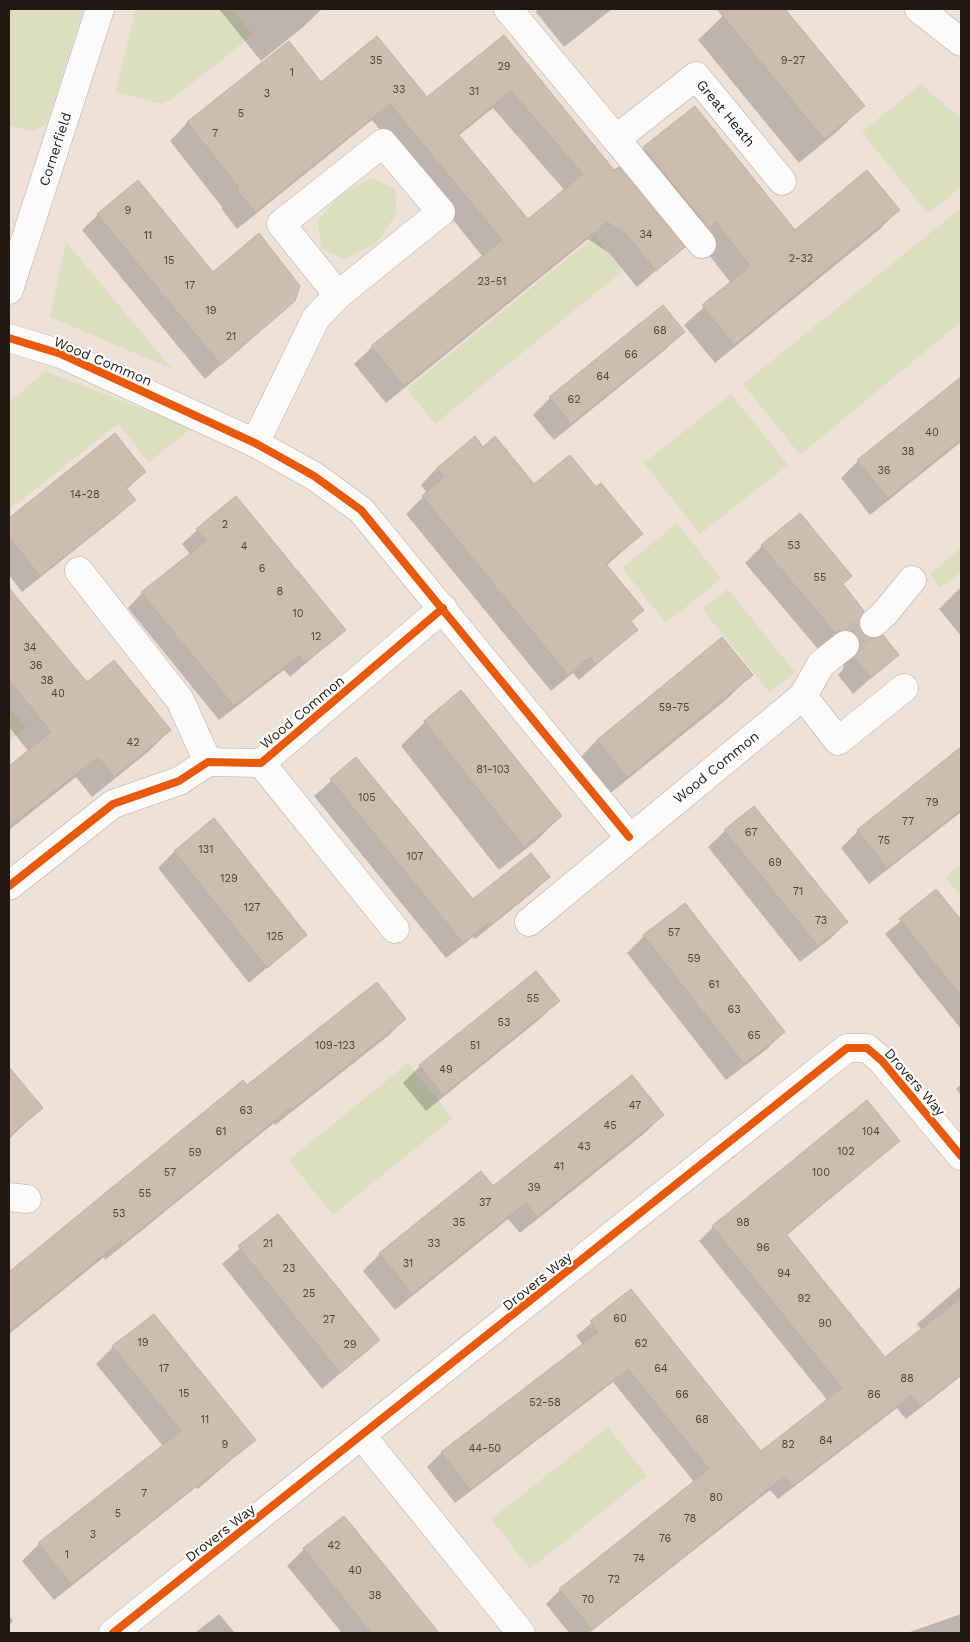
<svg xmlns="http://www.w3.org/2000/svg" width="970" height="1642" viewBox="0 0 970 1642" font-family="'Work Sans',sans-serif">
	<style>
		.green { fill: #dbdfc0 }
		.shadow { fill: #0003; fill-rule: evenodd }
		.building { fill: #ccbdaf; stroke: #bab0a9; fill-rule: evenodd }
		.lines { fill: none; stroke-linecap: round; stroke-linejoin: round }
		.minor-tunnel { stroke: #c5bab1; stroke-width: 28; stroke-dasharray: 28 14; stroke-linecap: butt }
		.minor-casing { stroke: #b5aca4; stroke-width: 29 }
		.minor { stroke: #fcfbf9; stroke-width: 28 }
		.cycleway-casing { stroke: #fff; stroke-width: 11 }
		.cycleway { stroke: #e8590c; stroke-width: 8 }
		.labels { text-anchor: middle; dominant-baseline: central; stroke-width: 4.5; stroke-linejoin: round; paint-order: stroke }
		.number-label { font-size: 11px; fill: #4b423a }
		.street-label { font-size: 14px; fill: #201913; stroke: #fff }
	</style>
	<rect width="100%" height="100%" fill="#eee2d8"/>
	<g class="green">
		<path d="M9,9H84L47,124L34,131L9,126Z"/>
		<path d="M136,9H232L253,35L171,100L161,104L115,92Z"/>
		<path d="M921,84L961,119V187L928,214L862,132Z"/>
		<path d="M373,178L395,189L397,213L377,243L344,259L321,248L318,221L339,195Z"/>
		<path d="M961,208V322L800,455L743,384Z"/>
		<path d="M595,236L623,271L435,424L407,389Z"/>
		<path d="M66,242L172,369L50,317Z"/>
		<path d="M45,371L192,428L149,462L118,424L9,510V403Z"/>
		<path d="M731,394L788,465L700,534L644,463Z"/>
		<path d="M677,523L721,579L666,623L622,568Z"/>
		<path d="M961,548V572L940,588L930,574Z"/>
		<path d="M728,589L795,672L770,693L702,609Z"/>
		<path d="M9,707L26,728L9,742Z"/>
		<path d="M961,864V897L946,877Z"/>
		<path d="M408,1063L453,1118L333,1215L289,1160Z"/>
		<path d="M608,1427L647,1476L530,1569L491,1519Z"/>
	</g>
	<g class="shadow">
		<path d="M219,9H322L302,28L261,61Z"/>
		<path d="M539,9H612L564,47L536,12Z"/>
		<path d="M730,9H783L863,106L839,130L799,163L698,40Z"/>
		<path d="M503,36L614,172L683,247L637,287L609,253L588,239L386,403L354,364L372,347L483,257L372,120L237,229L221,208L222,207L170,141L187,123L289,43L321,83L427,99ZM493,108L565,191L527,221L458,136Z"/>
		<path d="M695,108L794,232L898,210L880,229L715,363L684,325L731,283L697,240L626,167L644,148Z"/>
		<path d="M98,215L213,274L294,300L205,379L82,230Z"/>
		<path d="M663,307L683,332L666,349L554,440L533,415L550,398Z"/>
		<path d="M961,378V442L870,515L841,478L858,461Z"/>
		<path d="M115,434L145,472L126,490L134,500L117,516L22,592L9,575V519Z"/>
		<path d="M483,448L534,486L596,489L641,534L606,566L642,610L630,622L636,630L579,680L573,673L551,691L406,514L427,493L421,485L437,468Z"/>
		<path d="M197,530L344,630L290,677L284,670L219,720L128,608L142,593L191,555L182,544Z"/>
		<path d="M762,546L842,585L858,618L857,626L861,634L897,655L853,694L838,675L843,669L844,661L818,649L745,563Z"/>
		<path d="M961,587V636L939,609Z"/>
		<path d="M17,600L87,683L170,730L148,752L92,797L76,777L9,830V768L29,752L9,727V607Z"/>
		<path d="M751,675L727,699L602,800L573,765L597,740Z"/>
		<path d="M461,692L561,816L536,841L499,870L401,746L425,722Z"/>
		<path d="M961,749V812L869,884L841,848L858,831Z"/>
		<path d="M356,759L473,901L548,877L532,893L475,939L473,937L446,958L314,796Z"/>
		<path d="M725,831L847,922L830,939L800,962L708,847Z"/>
		<path d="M174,852L305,935L249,983L158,868Z"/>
		<path d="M936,891L961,922V1029L885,934Z"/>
		<path d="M644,936L784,1032L767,1049L726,1080L627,953Z"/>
		<path d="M536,973L558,1001L541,1018L426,1111L403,1083L420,1066Z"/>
		<path d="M405,1019L388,1036L275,1125L274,1123L130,1240L105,1260L104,1257L9,1334V1273L218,1101L246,1087Z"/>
		<path d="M9,1069L41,1108L9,1139Z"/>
		<path d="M961,1084V1095L956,1089Z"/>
		<path d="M663,1115L646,1132L520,1233L508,1219L395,1310L363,1271L380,1254L492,1187Z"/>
		<path d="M898,1141L786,1236L885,1358L922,1330L917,1324L961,1286V1379L960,1377L906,1419L897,1408L778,1499L770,1490L589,1633H569L546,1604L560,1590L695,1483L613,1382L455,1503L427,1467L442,1452L583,1345L576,1336L631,1290L761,1453L828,1401L699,1241L713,1227Z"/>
		<path d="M278,1215L379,1340L322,1389L222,1264Z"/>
		<path d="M113,1347L254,1440L198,1489L196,1487L54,1600L22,1561L39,1544L163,1446L96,1364Z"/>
		<path d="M344,1517L437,1633H342L287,1566L304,1549Z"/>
		<path d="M219,1614L235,1633H195Z"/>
		<path d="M961,1614V1633H907Z"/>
		<path d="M9,1615L13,1621L9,1626Z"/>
	</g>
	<g class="building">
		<path d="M717,9H785L865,106L824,139Z"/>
		<path d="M504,35L614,170L619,167L685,247L656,271L627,235L607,222L404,386L371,346L502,240L390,104L255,212L237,190L239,188L187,122L289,41L321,82L377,36L427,97ZM511,91L583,174L528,219L458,134Z"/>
		<path d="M695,106L795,230L867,170L900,210L734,345L702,305L750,266L716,222L709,228L643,147Z"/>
		<path d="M138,180L213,272L259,233L300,286L295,301L221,365L97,214Z"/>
		<path d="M663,305L685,332L571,424L549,397Z"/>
		<path d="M961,377V439L888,499L857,460Z"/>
		<path d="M115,433L146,472L126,488L136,500L40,576L9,537V518Z"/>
		<path d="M475,436L483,447L495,436L534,484L570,455L596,487L601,483L643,534L606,564L644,610L631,621L638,630L596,664L590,657L568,675L422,496L444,477L437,468Z"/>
		<path d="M236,496L346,630L305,663L299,656L234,706L141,592L206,541L196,529Z"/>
		<path d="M800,513L852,576L843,584L864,611L859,619V626L862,633L870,638L883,635L899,655L871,678L854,657L859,651L860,643L857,635L850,630H843L835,633L761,545Z"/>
		<path d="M9,588L87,682L114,660L171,730L114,777L98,757L9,827V766L51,732L9,680Z"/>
		<path d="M722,637L753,675L627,777L597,740Z"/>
		<path d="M461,690L562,816L524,847L424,721Z"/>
		<path d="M961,747V810L887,868L857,830Z"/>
		<path d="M356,757L473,899L531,853L550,877L492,924L490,922L463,943L330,779Z"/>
		<path d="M754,806L848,922L818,946L724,830Z"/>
		<path d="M214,818L307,935L267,968L174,851Z"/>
		<path d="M936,889L961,920V996L899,919Z"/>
		<path d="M685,903L785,1032L744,1064L643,935Z"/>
		<path d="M536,971L560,1001L443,1095L419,1065Z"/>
		<path d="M377,982L406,1019L293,1109L291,1107L149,1223L123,1244L121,1241L9,1332V1272L243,1080L247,1085Z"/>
		<path d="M9,1067L43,1108L9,1136Z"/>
		<path d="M632,1075L664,1115L537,1217L526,1203L412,1294L379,1253L481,1171L493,1186Z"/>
		<path d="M867,1100L900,1141L786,1234L885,1357L961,1298V1375L921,1406L912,1395L793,1486L785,1476L592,1630L559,1589L709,1469L628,1369L470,1490L441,1452L598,1332L590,1321L631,1289L761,1451L842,1388L712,1226Z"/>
		<path d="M278,1214L380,1340L340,1373L238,1246Z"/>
		<path d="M154,1314L256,1440L71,1584L38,1543L181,1431L112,1346Z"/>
		<path d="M344,1516L385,1566L439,1633H371L303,1548Z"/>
	</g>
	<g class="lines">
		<path class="minor-tunnel" d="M845,645L874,623"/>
		<defs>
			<g id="minor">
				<path d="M508,9L616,139"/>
				<path d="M919,9L961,42"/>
				<path d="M383,143L441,212L338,295L281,224Z"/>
				<path d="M702,244L616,139L696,76L782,181"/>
				<path d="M9,290L100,9"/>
				<path d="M9,338L61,354L255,443L314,476L361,510L629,837"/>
				<path d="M255,443L316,318L338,295"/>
				<path d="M79,571L180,700L208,762"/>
				<path d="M874,623L885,613L912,580"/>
				<path d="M845,645L821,664L803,696L838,741L904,688"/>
				<path d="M261,763L395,929"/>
				<path d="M9,886L113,804L179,781L208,762L261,763L443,608"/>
				<path d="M529,922L803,696"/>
				<path d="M9,1197L27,1199"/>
				<path d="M362,1436L521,1633"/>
				<path d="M113,1633L847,1048H867L882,1061L961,1156"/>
			</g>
		</defs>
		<use href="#minor" class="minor-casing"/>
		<use href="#minor" class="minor"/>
		<defs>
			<g id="cycleway">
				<path d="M9,338L61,354L255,443L314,476L361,510L629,837"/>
				<path d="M9,886L113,804L179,781L208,762L261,763L443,608"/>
				<path d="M113,1633L847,1048H867L882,1061L961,1156"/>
			</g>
		</defs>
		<use href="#cycleway" class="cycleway-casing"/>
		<use href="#cycleway" class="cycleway"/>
	</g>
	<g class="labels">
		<g class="number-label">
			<text x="376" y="60">35</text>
			<text x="793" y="60">9-27</text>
			<text x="504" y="66">29</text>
			<text x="292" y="72">1</text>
			<text x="399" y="89">33</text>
			<text x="474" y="91">31</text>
			<text x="267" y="93">3</text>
			<text x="241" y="113">5</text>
			<text x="215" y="133">7</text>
			<text x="128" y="210">9</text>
			<text x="646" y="234">34</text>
			<text x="148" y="235">11</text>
			<text x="801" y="258">2-32</text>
			<text x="169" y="260">15</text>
			<text x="492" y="281">23-51</text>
			<text x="190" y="285">17</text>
			<text x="211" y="310">19</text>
			<text x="660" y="330">68</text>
			<text x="231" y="336">21</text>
			<text x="631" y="354">66</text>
			<text x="603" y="376">64</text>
			<text x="574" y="399">62</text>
			<text x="932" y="432">40</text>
			<text x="908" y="451">38</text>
			<text x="884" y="470">36</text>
			<text x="85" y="494">14-28</text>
			<text x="225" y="524">2</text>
			<text x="794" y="545">53</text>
			<text x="244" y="546">4</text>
			<text x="262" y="568">6</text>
			<text x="820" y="577">55</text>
			<text x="280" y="591">8</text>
			<text x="298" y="613">10</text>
			<text x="316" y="636">12</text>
			<text x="30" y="647">34</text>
			<text x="36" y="665">36</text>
			<text x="47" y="680">38</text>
			<text x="58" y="693">40</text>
			<text x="674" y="707">59-75</text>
			<text x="133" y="742">42</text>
			<text x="493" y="769">81-103</text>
			<text x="367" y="797">105</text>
			<text x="932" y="802">79</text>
			<text x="908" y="821">77</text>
			<text x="751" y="832">67</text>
			<text x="884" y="840">75</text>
			<text x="206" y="849">131</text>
			<text x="415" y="856">107</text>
			<text x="775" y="862">69</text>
			<text x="229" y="878">129</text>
			<text x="798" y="891">71</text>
			<text x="252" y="907">127</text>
			<text x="821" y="920">73</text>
			<text x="674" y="932">57</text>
			<text x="275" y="936">125</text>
			<text x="694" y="958">59</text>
			<text x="714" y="984">61</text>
			<text x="533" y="998">55</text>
			<text x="734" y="1009">63</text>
			<text x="504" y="1022">53</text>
			<text x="754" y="1035">65</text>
			<text x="335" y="1045">109-123</text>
			<text x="475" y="1045">51</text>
			<text x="446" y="1069">49</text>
			<text x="635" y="1105">47</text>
			<text x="246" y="1110">63</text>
			<text x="610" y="1125">45</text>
			<text x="221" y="1131">61</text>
			<text x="871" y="1131">104</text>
			<text x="584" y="1146">43</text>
			<text x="846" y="1151">102</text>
			<text x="195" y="1152">59</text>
			<text x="559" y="1166">41</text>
			<text x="170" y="1172">57</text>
			<text x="821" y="1172">100</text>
			<text x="534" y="1187">39</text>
			<text x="145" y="1193">55</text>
			<text x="485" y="1202">37</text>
			<text x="119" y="1213">53</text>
			<text x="459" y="1222">35</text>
			<text x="743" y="1222">98</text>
			<text x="268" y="1243">21</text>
			<text x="434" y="1243">33</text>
			<text x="763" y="1247">96</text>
			<text x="408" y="1263">31</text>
			<text x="289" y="1268">23</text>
			<text x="784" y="1273">94</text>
			<text x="309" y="1293">25</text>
			<text x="804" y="1298">92</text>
			<text x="620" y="1318">60</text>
			<text x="329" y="1319">27</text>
			<text x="825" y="1323">90</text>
			<text x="143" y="1342">19</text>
			<text x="641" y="1343">62</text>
			<text x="350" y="1344">29</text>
			<text x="164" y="1368">17</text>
			<text x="661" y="1368">64</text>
			<text x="907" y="1378">88</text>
			<text x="184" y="1393">15</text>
			<text x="682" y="1394">66</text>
			<text x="874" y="1394">86</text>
			<text x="545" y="1402">52-58</text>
			<text x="205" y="1419">11</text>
			<text x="702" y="1419">68</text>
			<text x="826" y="1440">84</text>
			<text x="225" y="1444">9</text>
			<text x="788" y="1444">82</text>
			<text x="485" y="1448">44-50</text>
			<text x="144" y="1493">7</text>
			<text x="716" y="1497">80</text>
			<text x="118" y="1513">5</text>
			<text x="690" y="1518">78</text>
			<text x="93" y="1534">3</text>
			<text x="665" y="1538">76</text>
			<text x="334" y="1545">42</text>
			<text x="67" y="1554">1</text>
			<text x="639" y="1558">74</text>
			<text x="355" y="1570">40</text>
			<text x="614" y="1579">72</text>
			<text x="375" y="1595">38</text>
			<text x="588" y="1599">70</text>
		</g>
		<g class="street-label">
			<text transform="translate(726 113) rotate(50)">Great Heath</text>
			<text transform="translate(55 149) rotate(-72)">Cornerfield</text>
			<text transform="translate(103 361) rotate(23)">Wood Common</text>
			<text transform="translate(302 712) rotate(-40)">Wood Common</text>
			<text transform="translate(716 767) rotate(-39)">Wood Common</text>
			<text transform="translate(915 1082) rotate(49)">Drovers Way</text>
			<text transform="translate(537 1281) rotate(-39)">Drovers Way</text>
			<text transform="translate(220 1533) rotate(-38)">Drovers Way</text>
		</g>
	</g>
	<rect width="970" height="1642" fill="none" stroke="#201913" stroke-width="20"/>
</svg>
